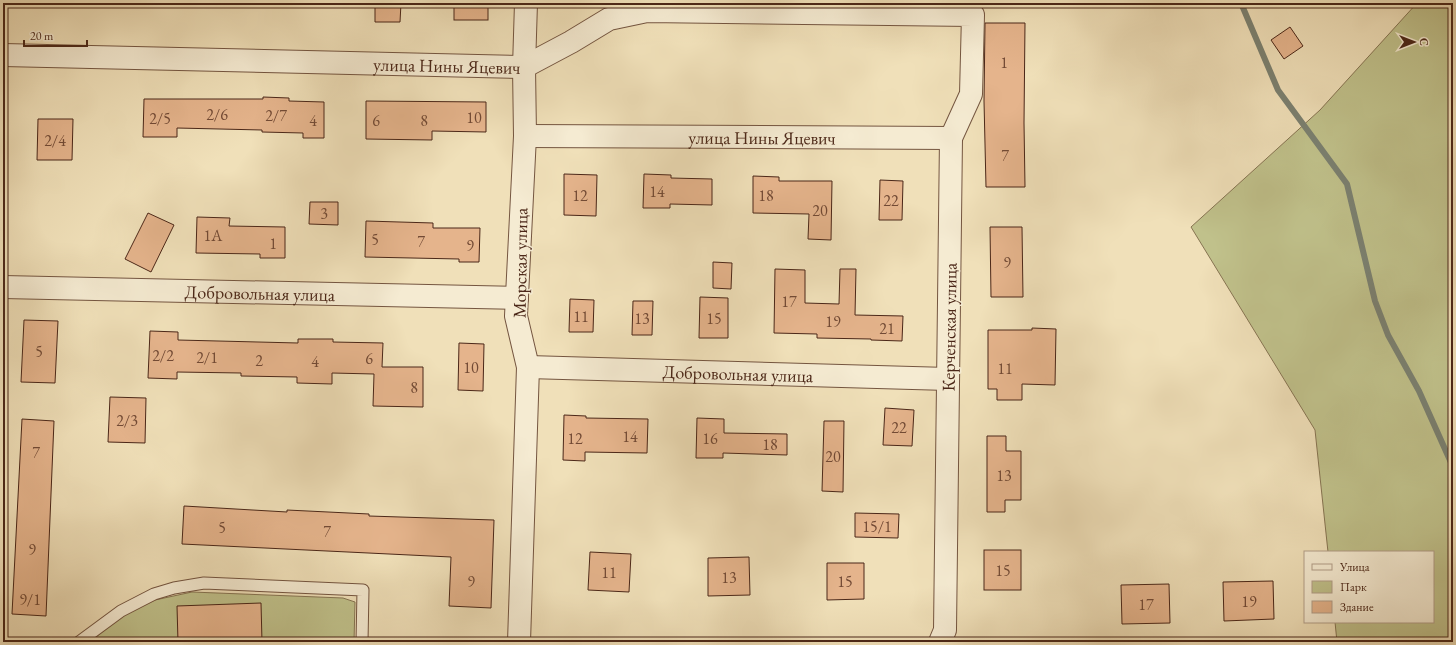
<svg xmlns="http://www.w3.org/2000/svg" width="1456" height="645" viewBox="0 0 1456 645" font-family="'EB Garamond',serif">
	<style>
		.green { fill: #c0c18b; stroke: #867452 }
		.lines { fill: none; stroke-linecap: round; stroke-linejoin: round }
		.stream { stroke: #7b8171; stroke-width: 6 }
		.building { fill: #e5b48c; stroke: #4b2718 }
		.service-casing { stroke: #745540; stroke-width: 13 }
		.minor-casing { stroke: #745540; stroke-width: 24 }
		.service { stroke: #f5ebd2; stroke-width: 11 }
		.minor { stroke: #f5ebd2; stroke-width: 22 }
		.labels { text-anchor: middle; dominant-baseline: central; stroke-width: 3; stroke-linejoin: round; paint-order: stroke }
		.number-label { font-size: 16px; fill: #724a35 }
		.street-label { font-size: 18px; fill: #4b2718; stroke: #f5ebd2 }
	</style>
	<rect width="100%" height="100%" fill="#f0e0b9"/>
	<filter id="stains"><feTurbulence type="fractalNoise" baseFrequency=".005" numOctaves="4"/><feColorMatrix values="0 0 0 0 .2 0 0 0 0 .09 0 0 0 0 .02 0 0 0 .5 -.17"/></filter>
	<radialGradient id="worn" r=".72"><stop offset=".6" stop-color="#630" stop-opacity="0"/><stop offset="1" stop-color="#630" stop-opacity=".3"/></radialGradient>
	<g class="green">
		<path d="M1417,3H1453V642H1337L1335,622H1433V552H1328L1315,430L1191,227L1320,110Z"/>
		<path d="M192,592L343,598L355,602L354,642H90L120,617L155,600Z"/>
	</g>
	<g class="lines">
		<path class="stream" d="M1241,3L1278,90L1347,184L1375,301L1388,335L1419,391L1453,467"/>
	</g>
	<g class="building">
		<path d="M375,3H401L400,22H375Z"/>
		<rect x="454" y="3" width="34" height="17"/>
		<path d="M985,23H1025L1024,123L1025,187H986L984,101Z"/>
		<path d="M1290,27L1303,46L1284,59L1271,40Z"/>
		<path d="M263,97L289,98V101L324,102V138H303V133L262,132V130L177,128V137H143L144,99H263Z"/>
		<path d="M366,101L486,102V132L432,131V140L366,139Z"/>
		<path d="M38,119H73L72,160H37Z"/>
		<path d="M564,174L597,175L596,216L564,215Z"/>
		<path d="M644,174L671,175V178L712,179V205L670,204V208H643Z"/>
		<path d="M753,176L779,177V181H832L831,240L808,239L809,214L753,213Z"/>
		<path d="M880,180L903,181L902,220H879Z"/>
		<path d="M310,202H338V225L309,224Z"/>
		<path d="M148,213L174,225L151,272L125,259Z"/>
		<path d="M197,217L230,218L229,226L285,227V258H260V254L196,253Z"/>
		<path d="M366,221L433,223V228H480L479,262H459V259L365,257Z"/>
		<path d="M990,227H1022L1023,297H991Z"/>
		<path d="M713,262L732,263L731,289L713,288Z"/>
		<path d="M775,269L805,270V303L839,304L840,269H856L855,315L903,316L902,341L871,340V339L817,338V334L774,333Z"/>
		<path d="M700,297L728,298V338H699Z"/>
		<path d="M570,299L594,300L593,332H569Z"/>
		<path d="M633,301H653L652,335H632Z"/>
		<path d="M24,320L58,321L55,383L21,382Z"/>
		<path d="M1032,328L1056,329L1055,385L1022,384V400H997V389H988V330H1032Z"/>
		<path d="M150,331L178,332V340L298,343V339H333V342L383,343L382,367H423V407L373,406L374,374L332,373V384L297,383V377L241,376V373L177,372V379L148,378Z"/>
		<path d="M459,343L484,344L483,391L458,390Z"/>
		<path d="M110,397L146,398L145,443L108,442Z"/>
		<path d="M885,408L914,410L912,446L883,445Z"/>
		<path d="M564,415L586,416V418L648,419L647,453L585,452V461L563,460Z"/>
		<path d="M697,418L724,419V433L787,434V455L723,453V458H696Z"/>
		<path d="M22,419L54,421L46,616L12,614Z"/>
		<path d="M824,421H844L843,492L822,491Z"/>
		<path d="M987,436H1006V451H1021V500H1005V512H987Z"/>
		<path d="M184,506L287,512V510L369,514V516L494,520L491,608L449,606L451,557L182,544Z"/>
		<path d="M855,513L899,514L898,538L855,537Z"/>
		<rect x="984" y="550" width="37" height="40"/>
		<path d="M590,552L631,554L629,592L588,590Z"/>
		<path d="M749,557L750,595L708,596V558Z"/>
		<path d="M827,563H864V599L827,600Z"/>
		<path d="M1273,581L1274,619L1224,621L1223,582Z"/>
		<path d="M1169,584L1170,623L1122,624L1121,585Z"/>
		<path d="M261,603L262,642H178L177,606Z"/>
	</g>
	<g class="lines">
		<defs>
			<path id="service" d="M79,642L121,611L154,594L174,588L204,583L363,590L362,642"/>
			<g id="minor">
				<path id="s1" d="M3,55L524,67L571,42L609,19L647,11L973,15L971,94L951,138L945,630L940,642"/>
				<path id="s2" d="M525,136L951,138"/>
				<path id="s3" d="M3,287L517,298"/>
				<path id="s4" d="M528,367L948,379"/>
				<path d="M519,642L528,367L516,316L525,136L524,67L526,3"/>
			</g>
		</defs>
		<use href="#service" class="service-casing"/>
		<use href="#minor" class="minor-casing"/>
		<use href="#service" class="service"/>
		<use href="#minor" class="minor"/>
	</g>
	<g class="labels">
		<g class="number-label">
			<text x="1004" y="62">1</text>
			<text x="217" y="114">2/6</text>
			<text x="276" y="115">2/7</text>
			<text x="474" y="117">10</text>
			<text x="160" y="118">2/5</text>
			<text x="313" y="120">4</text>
			<text x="376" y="120">6</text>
			<text x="424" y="120">8</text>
			<text x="55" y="140">2/4</text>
			<text x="1005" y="155">7</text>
			<text x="657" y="191">14</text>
			<text x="580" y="195">12</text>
			<text x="766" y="195">18</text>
			<text x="891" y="200">22</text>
			<text x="820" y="210">20</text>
			<text x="324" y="213">3</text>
			<text x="213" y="235">1А</text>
			<text x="375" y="239">5</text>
			<text x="421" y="241">7</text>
			<text x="273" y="243">1</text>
			<text x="470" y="245">9</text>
			<text x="1007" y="262">9</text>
			<text x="789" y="301">17</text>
			<text x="581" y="316">11</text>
			<text x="642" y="318">13</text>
			<text x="714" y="318">15</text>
			<text x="833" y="321">19</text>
			<text x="887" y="328">21</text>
			<text x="39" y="351">5</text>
			<text x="163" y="355">2/2</text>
			<text x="207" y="357">2/1</text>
			<text x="369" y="358">6</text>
			<text x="259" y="360">2</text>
			<text x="315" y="361">4</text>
			<text x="471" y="367">10</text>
			<text x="1005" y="368">11</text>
			<text x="414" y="387">8</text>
			<text x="127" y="420">2/3</text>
			<text x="899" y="427">22</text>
			<text x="630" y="436">14</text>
			<text x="575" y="438">12</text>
			<text x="710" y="438">16</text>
			<text x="770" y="444">18</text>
			<text x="36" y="452">7</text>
			<text x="833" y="456">20</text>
			<text x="1004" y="475">13</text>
			<text x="877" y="526">15/1</text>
			<text x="222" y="527">5</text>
			<text x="327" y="531">7</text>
			<text x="32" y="549">9</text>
			<text x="1003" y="570">15</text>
			<text x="609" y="572">11</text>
			<text x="729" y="577">13</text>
			<text x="471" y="581">9</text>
			<text x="845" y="581">15</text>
			<text x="30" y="599">9/1</text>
			<text x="1249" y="601">19</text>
			<text x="1146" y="604">17</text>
		</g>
		<g class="street-label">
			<text stroke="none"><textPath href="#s1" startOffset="444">улица Нины Яцевич</textPath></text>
			<text stroke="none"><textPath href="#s2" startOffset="237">улица Нины Яцевич</textPath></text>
			<text transform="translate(520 263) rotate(-89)">Морская улица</text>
			<text stroke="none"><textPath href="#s3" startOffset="257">Добровольная улица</textPath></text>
			<text transform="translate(949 327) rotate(-89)">Керченская улица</text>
			<text stroke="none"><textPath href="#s4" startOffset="210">Добровольная улица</textPath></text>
		</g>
	</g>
	<rect width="1456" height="645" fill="none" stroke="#f0e0b9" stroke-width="16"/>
	<rect x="4" y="4" width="1448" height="637" fill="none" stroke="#4b2718" stroke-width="2"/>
	<rect x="8" y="8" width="1440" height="629" fill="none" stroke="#4b2718"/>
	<rect x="1304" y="551" width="130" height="72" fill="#f5ebd2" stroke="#b19d88"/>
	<rect x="1312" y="564" width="20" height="6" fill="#f5ebd2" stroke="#b19d88"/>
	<text x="1340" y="571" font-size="12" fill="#4b2718">Улица</text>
	<rect x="1312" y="581" width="20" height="12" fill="#c0c18b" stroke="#b19d88"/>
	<text x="1340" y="591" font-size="12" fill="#4b2718">Парк</text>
	<rect x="1312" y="601" width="20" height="12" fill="#e5b48c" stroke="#b19d88"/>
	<text x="1340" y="611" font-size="12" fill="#4b2718">Здание</text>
	<g transform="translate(1414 42) rotate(90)" stroke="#f5ebd2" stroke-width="3" paint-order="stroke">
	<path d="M0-3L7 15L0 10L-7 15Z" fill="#4b2718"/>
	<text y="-6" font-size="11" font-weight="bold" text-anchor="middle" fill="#4b2718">С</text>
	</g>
	<path d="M24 40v6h63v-6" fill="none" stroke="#4b2718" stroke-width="2"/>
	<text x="30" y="40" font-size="12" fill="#4b2718" stroke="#f5ebd2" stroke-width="3" paint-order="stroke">20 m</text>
	<rect width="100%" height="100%" filter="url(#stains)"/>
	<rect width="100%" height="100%" fill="url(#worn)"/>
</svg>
